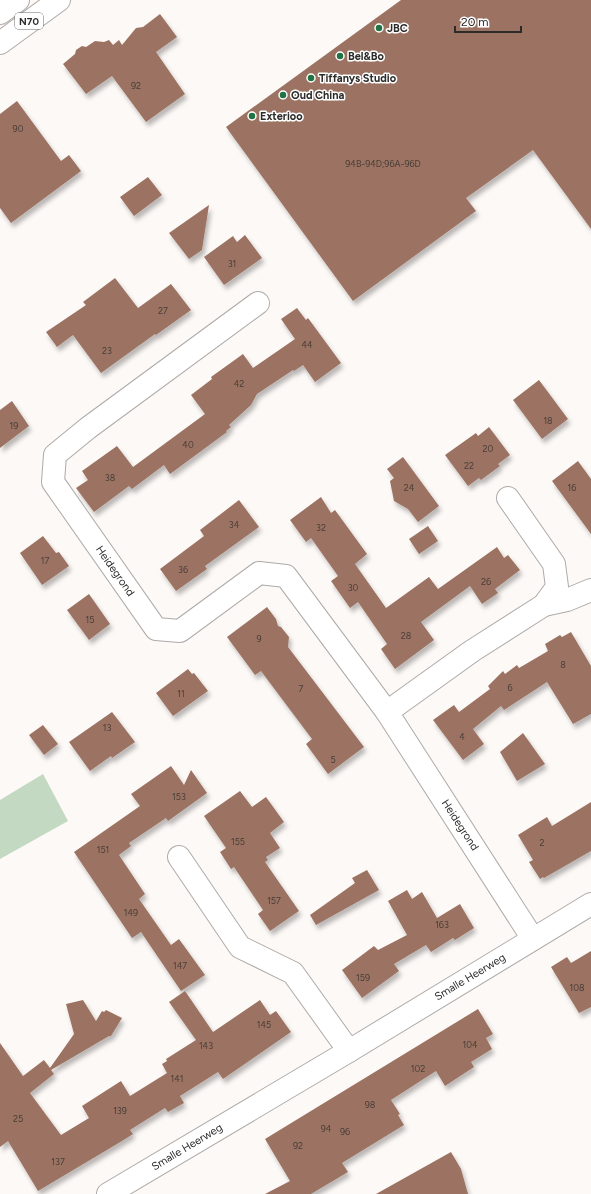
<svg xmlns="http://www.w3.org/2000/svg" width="591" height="1194" viewBox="0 0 591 1194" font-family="Figtree,sans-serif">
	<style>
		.green { fill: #c3d9c1 }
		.building { fill: #9c7362; filter: url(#shadow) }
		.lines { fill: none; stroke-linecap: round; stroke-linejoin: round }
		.minor-casing { stroke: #aeaaa8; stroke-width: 24 }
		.major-casing { stroke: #aeaaa8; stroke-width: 24 }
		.minor { stroke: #fff; stroke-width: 22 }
		.major { stroke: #fff; stroke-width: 22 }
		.poi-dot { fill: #227343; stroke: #fff; stroke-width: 1.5 }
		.labels { text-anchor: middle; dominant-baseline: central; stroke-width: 3; stroke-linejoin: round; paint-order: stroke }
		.number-label { font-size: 9px; fill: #483d38 }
		.shield { fill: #fff; stroke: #6b6b6a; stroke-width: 1 }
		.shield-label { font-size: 10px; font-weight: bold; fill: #2c2b2a }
		.poi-label { font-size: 11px; font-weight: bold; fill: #2c2b2a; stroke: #fff; text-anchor: start }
		.street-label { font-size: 11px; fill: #2c2b2a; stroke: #fff }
	</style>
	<defs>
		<filter id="shadow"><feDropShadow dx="2.5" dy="4.5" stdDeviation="2" flood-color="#0004"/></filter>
	</defs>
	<rect width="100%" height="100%" fill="#fdf9f7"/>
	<path class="green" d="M43,774L68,821L0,859V800Z"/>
	<g class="building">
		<path d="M401,0H591V229L533,150L466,198L476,211L353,301L226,127Z"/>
		<path d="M160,14L177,37L156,52L185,94L146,122L112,76L86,94L63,64L75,54L76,50L82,46L86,47L95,41L104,42L109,40L113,45L119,40L122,45L136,28L143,27Z"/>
		<path d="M17,101L61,161L69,155L81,171L11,223L0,208V114Z"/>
		<path d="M148,177L162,195L134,216L120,197Z"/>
		<path d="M209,205L202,250L189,259L169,233Z"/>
		<path d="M245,235L262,258L224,285L204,257L233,236L237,242Z"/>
		<path d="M115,278L138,308L171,284L191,310L156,335L155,334L101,373L73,335L57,347L46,332L86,305L83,302Z"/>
		<path d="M297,308L306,320L308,318L341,363L315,382L303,365L294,371L293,370L257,394L251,405L229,425L231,427L226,431L227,432L170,474L164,465L132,489L129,486L94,512L76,488L88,480L82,471L117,446L133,467L205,414L191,395L212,379L211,377L243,354L253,368L295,339L281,319Z"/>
		<path d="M539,380L568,419L542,439L513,400Z"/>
		<path d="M12,401L29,426L0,448V410Z"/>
		<path d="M489,427L510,455L498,464L500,466L481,480L479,478L468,486L445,455L476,433L478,436Z"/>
		<path d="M403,457L439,506L418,522L408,509L394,501L390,481L394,478L387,469Z"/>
		<path d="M578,461L591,479V534L552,481Z"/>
		<path d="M321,497L331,513L335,510L367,554L355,564L386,608L429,577L438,589L497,547L504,558L508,555L520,570L495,589L498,593L482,604L470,586L421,622L434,640L395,669L381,649L387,644L378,631L358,602L350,608L331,581L338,576L311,538L306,542L290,520Z"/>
		<path d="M239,500L259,527L205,566L207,569L176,591L160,569L204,536L200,530Z"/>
		<path d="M428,526L438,541L419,554L409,539Z"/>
		<path d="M43,536L56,553L59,552L69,566L42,585L20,553Z"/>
		<path d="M89,594L110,624L89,640L67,610Z"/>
		<path d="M267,607L276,619L278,626L281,627L289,637L288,647L364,747L328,774L306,744L312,739L261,671L255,675L227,637Z"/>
		<path d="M571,632L591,666V714L573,724L547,682L504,710L501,706L473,729L484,744L463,760L433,720L454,705L459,712L490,689L488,686L503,671L505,674L517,665L519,668L548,651L545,644L560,635L562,637Z"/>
		<path d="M188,669L192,674L194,673L208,691L173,716L156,693Z"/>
		<path d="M112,712L135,742L112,758L111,756L90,771L69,742Z"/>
		<path d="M43,725L58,744L44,755L29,735Z"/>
		<path d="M523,733L545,764L517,781L500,752Z"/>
		<path d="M171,766L184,785L191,770L207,793L168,821L166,818L129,843L131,846L119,855L145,894L139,899L171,945L179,939L205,975L181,991L141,932L132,938L74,852L140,806L131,794Z"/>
		<path d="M240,791L252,807L266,797L284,822L270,833L280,848L266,857L268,860L265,862L299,911L270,931L258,914L263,910L234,867L231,869L220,852L226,848L204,816Z"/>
		<path d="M591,802V851L544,878L543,877L540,879L529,862L533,860L518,835L547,817L552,826Z"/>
		<path d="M367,870L379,890L316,925L310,915L355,883L352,878Z"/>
		<path d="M407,890L412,899L422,892L437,918L460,904L474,928L455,940L453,938L431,952L426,945L394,964L399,971L362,998L342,970L374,946L378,950L407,935L388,901Z"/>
		<path d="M591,951V1007L579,1013L551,967L567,957L571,963Z"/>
		<path d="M185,991L213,1032L260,1000L270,1015L276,1011L291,1032L223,1079L218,1072L180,1096L184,1103L168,1112L165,1108L130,1130L133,1134L122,1141L38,1191L8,1141L0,1147V1043L23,1076L44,1060L50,1068L74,1034L66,1004L83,1000L96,1021L102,1011L104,1012L106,1010L122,1018L111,1036H109L51,1070L54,1074L30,1093L61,1135L89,1118L82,1106L121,1081L130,1096L167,1073L162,1064L167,1061L166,1059L196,1040L169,1002Z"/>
		<path d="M478,1009L493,1034L486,1038L492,1049L471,1062L474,1067L445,1086L436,1071L391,1100L400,1114L398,1115L404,1125L342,1163L348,1172L311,1194H265L290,1181L265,1139Z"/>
		<path d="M451,1152L461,1169L468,1194H376Z"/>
	</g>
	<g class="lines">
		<defs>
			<g id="minor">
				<path d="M258,303L88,428L55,455L53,482L156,629L180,631L259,573L286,576L387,712L533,939"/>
				<path d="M544,605L567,600L591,590"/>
				<path d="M387,712L472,651L544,605L557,587L554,564L508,498"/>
				<path d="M179,857L240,947L293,973L349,1051"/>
				<path d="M108,1194L349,1051L591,904"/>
			</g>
			<g id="major">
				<path d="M0,13L18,0"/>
				<path d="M0,43L59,0"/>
			</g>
		</defs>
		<use href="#minor" class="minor-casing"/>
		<use href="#major" class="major-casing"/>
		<use href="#minor" class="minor"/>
		<use href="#major" class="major"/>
	</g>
	<g class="poi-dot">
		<circle cx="379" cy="28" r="4"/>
		<circle cx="340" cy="56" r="4"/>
		<circle cx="311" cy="78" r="4"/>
		<circle cx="283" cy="95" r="4"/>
		<circle cx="252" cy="116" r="4"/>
	</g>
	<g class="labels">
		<g class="number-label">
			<text x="136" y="85">92</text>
			<text x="18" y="128">90</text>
			<text x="383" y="163">94B-94D;96A-96D</text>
			<text x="232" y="263">31</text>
			<text x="163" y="310">27</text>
			<text x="307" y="344">44</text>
			<text x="107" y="350">23</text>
			<text x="239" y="383">42</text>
			<text x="548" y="420">18</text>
			<text x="14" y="425">19</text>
			<text x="188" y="444">40</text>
			<text x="488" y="448">20</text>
			<text x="469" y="465">22</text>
			<text x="110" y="477">38</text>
			<text x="409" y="487">24</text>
			<text x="572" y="487">16</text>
			<text x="234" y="524">34</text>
			<text x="321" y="527">32</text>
			<text x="45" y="560">17</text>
			<text x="183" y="569">36</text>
			<text x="486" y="581">26</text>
			<text x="353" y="587">30</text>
			<text x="90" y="619">15</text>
			<text x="406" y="635">28</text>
			<text x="259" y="638">9</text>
			<text x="563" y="664">8</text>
			<text x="510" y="687">6</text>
			<text x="301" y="688">7</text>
			<text x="181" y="693">11</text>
			<text x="107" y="727">13</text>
			<text x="462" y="736">4</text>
			<text x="333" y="759">5</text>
			<text x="179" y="796">153</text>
			<text x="238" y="841">155</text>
			<text x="542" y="842">2</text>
			<text x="103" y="849">151</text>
			<text x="274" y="900">157</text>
			<text x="131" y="912">149</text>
			<text x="442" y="924">163</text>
			<text x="180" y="965">147</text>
			<text x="363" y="977">159</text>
			<text x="577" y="987">108</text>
			<text x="264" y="1024">145</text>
			<text x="470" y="1044">104</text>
			<text x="206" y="1045">143</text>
			<text x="418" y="1068">102</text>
			<text x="177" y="1078">141</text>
			<text x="370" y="1104">98</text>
			<text x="120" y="1110">139</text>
			<text x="18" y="1118">25</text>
			<text x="326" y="1128">94</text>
			<text x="345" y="1131">96</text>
			<text x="298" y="1145">92</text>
			<text x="58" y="1161">137</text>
		</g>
		<rect class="shield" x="15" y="13" width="28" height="16" rx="3"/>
		<g class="shield-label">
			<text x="29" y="21">N70</text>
		</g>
		<g class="poi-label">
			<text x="387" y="28">JBC</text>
			<text x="348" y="56">Bel&amp;Bo</text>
			<text x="319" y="78">Tiffanys Studio</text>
			<text x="291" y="95">Oud China</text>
			<text x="260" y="116">Exterioo</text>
		</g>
		<g class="street-label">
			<text transform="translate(115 571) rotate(55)">Heidegrond</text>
			<text transform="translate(460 825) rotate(57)">Heidegrond</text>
			<text transform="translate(470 977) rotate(-31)">Smalle Heerweg</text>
			<text transform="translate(187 1147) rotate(-31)">Smalle Heerweg</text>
		</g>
	</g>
	<path d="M455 26v6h66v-6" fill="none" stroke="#2c2b2a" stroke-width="2"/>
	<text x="461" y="26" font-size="12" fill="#2c2b2a" stroke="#ffffff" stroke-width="3" paint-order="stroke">20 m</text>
</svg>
